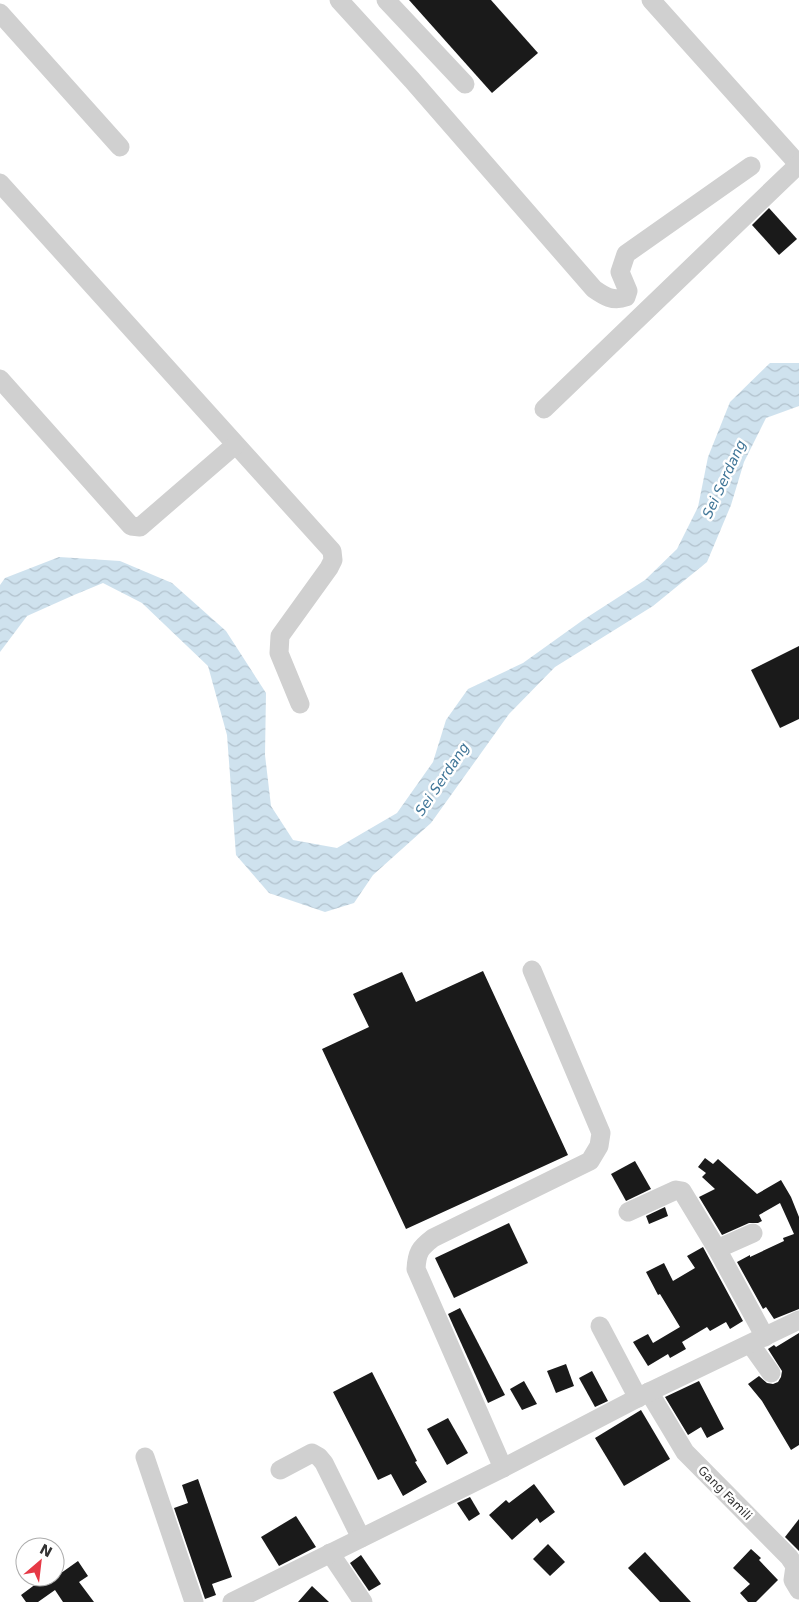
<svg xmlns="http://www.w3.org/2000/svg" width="799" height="1602" viewBox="0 0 799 1602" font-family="'DejaVu Sans',sans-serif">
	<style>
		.water { fill: url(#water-waves) }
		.building { fill: #1a1a1a }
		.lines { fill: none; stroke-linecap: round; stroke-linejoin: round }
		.minor { stroke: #d0d0d0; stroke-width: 19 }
		.labels { text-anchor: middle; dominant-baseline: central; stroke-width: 5; stroke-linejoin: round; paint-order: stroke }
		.street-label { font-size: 12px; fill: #333; stroke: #fff }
		.water-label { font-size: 14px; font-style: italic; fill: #3f7597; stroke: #fff }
	</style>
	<defs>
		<pattern id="water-waves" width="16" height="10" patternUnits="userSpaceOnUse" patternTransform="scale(1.25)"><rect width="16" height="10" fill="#cfe2ee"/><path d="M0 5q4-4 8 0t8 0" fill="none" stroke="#b2c2cd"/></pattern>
	</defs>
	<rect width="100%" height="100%" fill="#fff"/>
	<path class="water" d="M770,363H799V406L766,418L744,462L731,505L707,562L653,606L555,667L509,714L431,823L373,875L354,903L325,912L269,893L236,855L227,735L208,666L142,603L103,583L74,595L27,616L0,652V585L5,578L59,557L120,561L172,583L226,631L266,693L265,755L271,806L293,840L337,848L397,813L433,762L446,720L468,689L523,663L583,620L645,580L677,549L698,507L708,457L730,402Z"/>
	<g class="building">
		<path d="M409,0H491L538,53L492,93Z"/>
		<path d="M769,208L797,239L779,255L752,225Z"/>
		<path d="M799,646V719L780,728L751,670Z"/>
		<path d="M483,971L568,1155L406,1229L322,1049L369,1027L353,994L402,972L416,1002Z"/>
		<path d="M705,1158L713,1164L718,1159L757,1194L781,1180L791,1197L799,1217V1309L774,1319L766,1307L763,1309L737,1262L750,1255V1257L784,1241L783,1238L794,1234L780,1203L759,1215L762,1221L758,1223H749L722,1235L699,1197L715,1189L702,1177L706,1173L698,1167Z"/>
		<path d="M635,1161L651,1189L626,1201L611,1174Z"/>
		<path d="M665,1207L668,1216L649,1224L646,1216Z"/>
		<path d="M509,1223L528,1263L454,1298L435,1258Z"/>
		<path d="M703,1247L743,1321L730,1329L726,1322L710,1331L707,1327L682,1342L686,1349L670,1358L668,1354L648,1366L633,1342L648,1334L653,1343L680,1327L660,1294L658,1295L646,1272L664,1263L673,1281L695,1268L687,1256Z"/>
		<path d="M460,1308L505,1395L488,1403L448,1314Z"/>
		<path d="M799,1333V1445L791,1450L762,1401L748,1384L759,1376L767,1383L773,1384L778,1382L781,1377L782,1371L768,1349L774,1345L776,1347Z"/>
		<path d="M566,1364L574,1386L556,1393L547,1371Z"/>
		<path d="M592,1371L608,1401L595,1407L579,1378Z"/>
		<path d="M372,1372L417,1461L415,1462L427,1482L403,1496L391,1474L378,1480L333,1392Z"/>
		<path d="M524,1381L537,1404L522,1410L510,1389Z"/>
		<path d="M699,1381L724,1429L707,1438L701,1427L688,1435L665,1397Z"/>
		<path d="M641,1410L670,1459L624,1486L595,1438Z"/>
		<path d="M448,1418L468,1453L447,1465L427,1429Z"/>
		<path d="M198,1479L232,1577L212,1584L216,1595L205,1599L174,1508L188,1503L182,1485Z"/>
		<path d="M534,1484L555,1512L540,1523L537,1518L512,1540L489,1515L506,1500L509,1503Z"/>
		<path d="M470,1497L480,1514L469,1521L457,1503Z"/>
		<path d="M296,1516L316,1547L279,1566L261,1537Z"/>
		<path d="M799,1519V1551L785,1537Z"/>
		<path d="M548,1544L565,1562L550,1576L533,1559Z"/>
		<path d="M751,1549L761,1558L759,1560L778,1580L756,1602H748L740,1593L750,1584L733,1568Z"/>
		<path d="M645,1552L691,1602H660L628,1568Z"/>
		<path d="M361,1555L381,1584L369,1591L350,1563Z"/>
		<path d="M78,1561L88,1576L79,1582L94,1602H63L55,1590L38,1602H26L21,1595L44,1578L47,1583Z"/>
		<path d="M312,1586L329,1602H298Z"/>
	</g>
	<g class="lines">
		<g class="minor">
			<path d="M339,0L412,80L594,289C604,296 613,302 626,297L628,291L620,272L626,254L751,166"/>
			<path d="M386,0L465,84"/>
			<path d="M651,0L799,165"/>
			<path d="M0,13L120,147"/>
			<path d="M0,183L332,551L333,560L329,568L280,636L279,653L300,704"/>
			<path d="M0,379L131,526L140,527L235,445"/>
			<path d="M544,409L799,164"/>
			<path d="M628,1212L676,1190L682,1191L717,1249L765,1337"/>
			<path d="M717,1249L753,1233"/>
			<path d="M600,1326L638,1398"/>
			<path d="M751,1345L771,1373"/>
			<path d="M649,1392L685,1452L789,1557L795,1566L793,1580L799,1590"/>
			<path d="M145,1457L194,1602"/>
			<path d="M503,1468L416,1269C417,1252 420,1248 433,1238L590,1161L599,1146L601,1133L532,970"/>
			<path d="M280,1470L312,1453L319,1457L324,1463L361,1538"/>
			<path d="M330,1553L363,1602"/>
			<path d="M232,1602L503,1468L649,1392L799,1320"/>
		</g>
	</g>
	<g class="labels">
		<g class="street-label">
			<text transform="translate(725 1493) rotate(45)">Gang Famili</text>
		</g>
		<g class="water-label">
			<text transform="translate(724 479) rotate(-65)">Sei Serdang</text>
			<text transform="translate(442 779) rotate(-56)">Sei Serdang</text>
		</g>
	</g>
	<g transform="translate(40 1562) rotate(28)"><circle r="24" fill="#ffffff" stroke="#adadad"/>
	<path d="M0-4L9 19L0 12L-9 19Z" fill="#e63946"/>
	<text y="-8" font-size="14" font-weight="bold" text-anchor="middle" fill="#333333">N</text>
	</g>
</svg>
